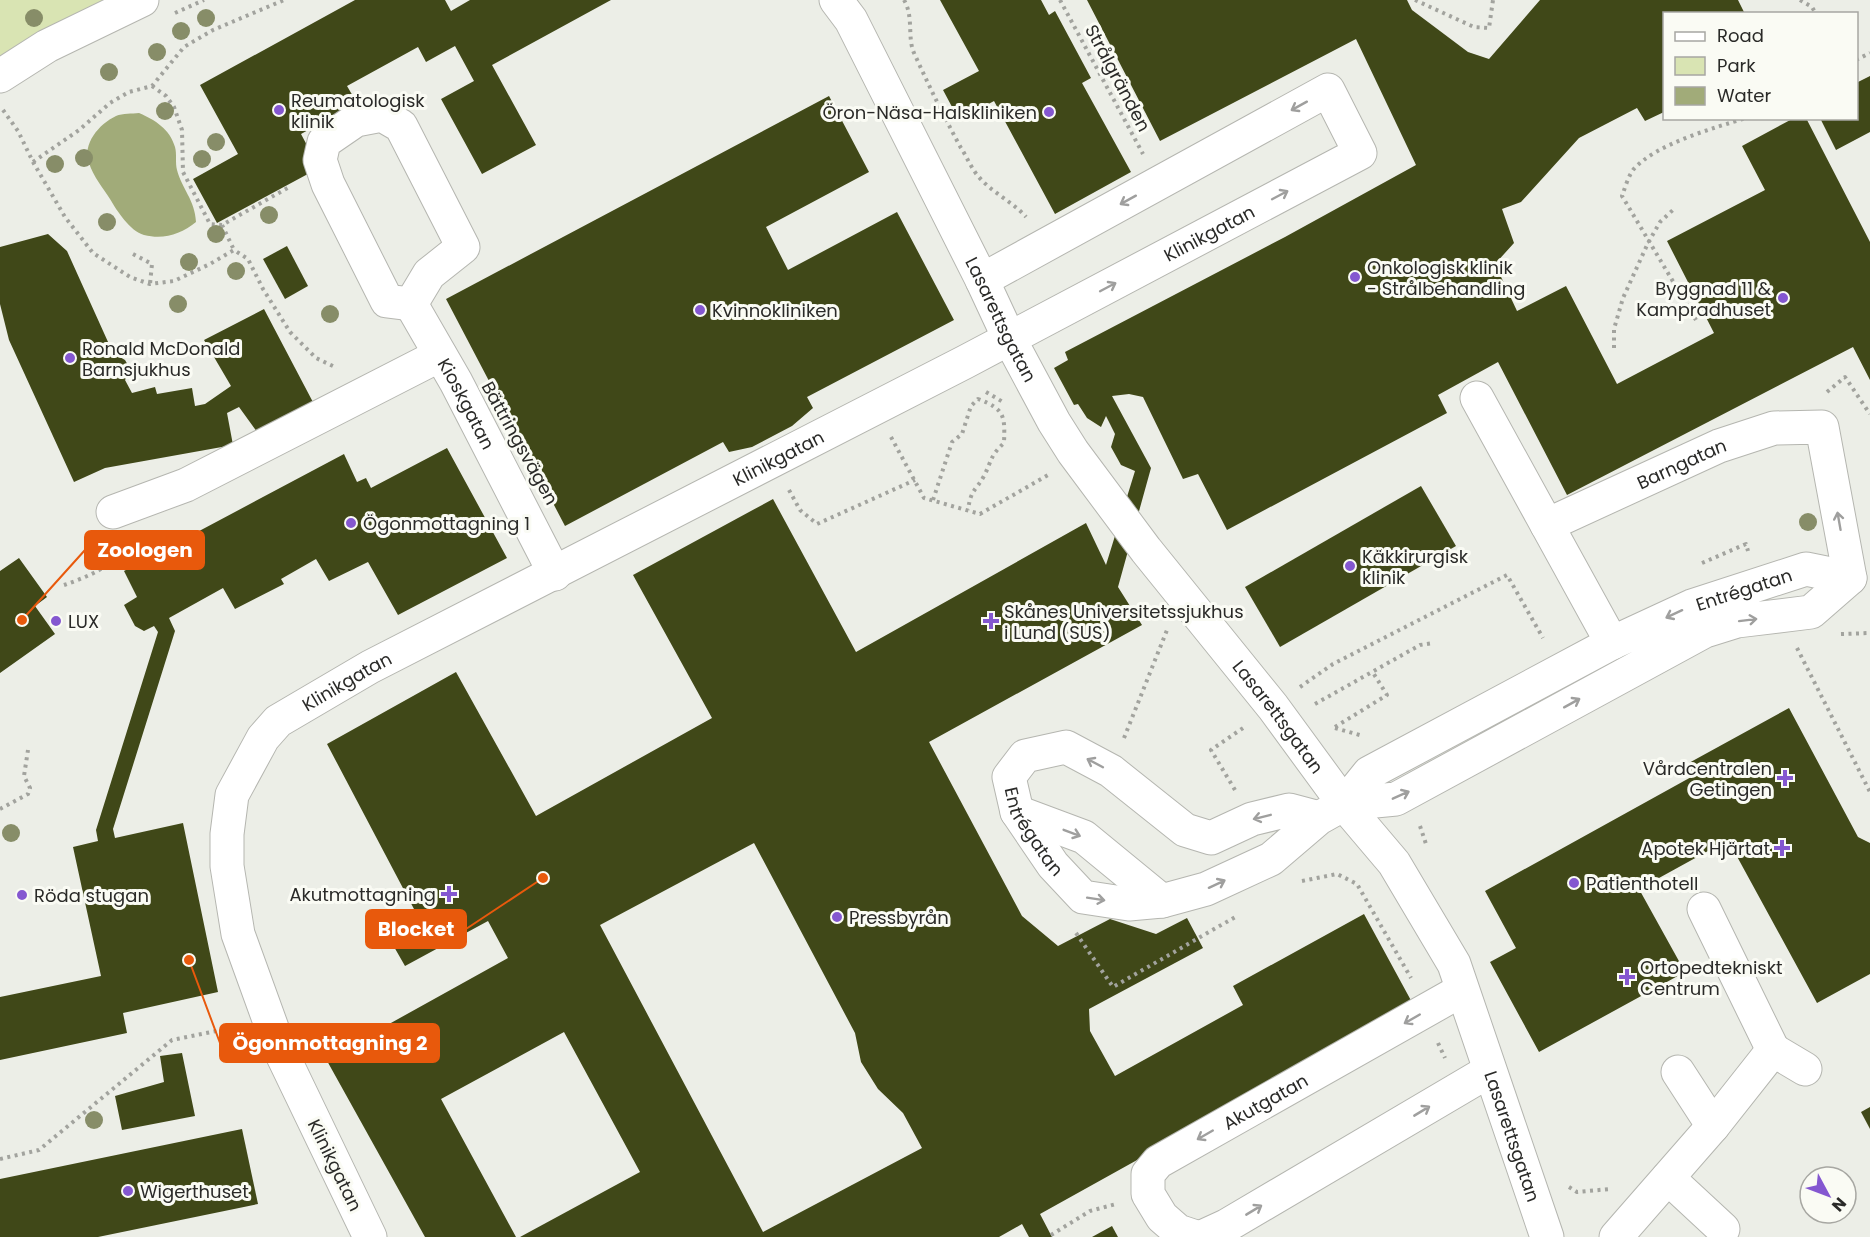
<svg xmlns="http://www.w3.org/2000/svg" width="1870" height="1237" viewBox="0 0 1870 1237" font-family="Poppins,sans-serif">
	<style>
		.green { fill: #d9e4b3 }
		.water { fill: #a1ab79 }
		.building { fill: #404818; fill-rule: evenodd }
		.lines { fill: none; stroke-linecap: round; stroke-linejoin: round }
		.minor-casing { stroke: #b5b6b0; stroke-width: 35 }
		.path { stroke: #a2a39e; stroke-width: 4; stroke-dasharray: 3 4.5; stroke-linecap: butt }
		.minor { stroke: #fff; stroke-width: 33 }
		.tree { fill: #878d68 }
		.oneway { stroke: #9f9f9e }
		.poi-dot { fill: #8457d0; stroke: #fafbf4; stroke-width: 2 }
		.labels { text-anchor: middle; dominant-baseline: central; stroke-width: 6; stroke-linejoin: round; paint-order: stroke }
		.street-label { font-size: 18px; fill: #2a2a28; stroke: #fafbf4 }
		.poi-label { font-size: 18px; fill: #2a2a28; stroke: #fafbf4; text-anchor: start }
		.leader { fill: none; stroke: #e8590c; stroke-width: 2 }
		.callout-dot { fill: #e8590c; stroke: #fafbf4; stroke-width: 2 }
		.callout { fill: #e8590c; stroke: #e8590c; stroke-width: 2 }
		.callout-label { font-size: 20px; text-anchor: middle; font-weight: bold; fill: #fff }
	</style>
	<rect width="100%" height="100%" fill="#eceee7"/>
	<path class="green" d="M0,0H142L0,76Z"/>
	<path class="water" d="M139,113C155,120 170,129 175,147C177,154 175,163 177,170C182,189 195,200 196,222C181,234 164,240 144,235C130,231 117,211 110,199C103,188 93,176 89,163C82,144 99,124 116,116C123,113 132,114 139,113Z"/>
	<g class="building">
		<path d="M355,0H445L451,11L470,0H611L492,65L536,145L482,174L441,99L474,81L455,46L426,62L418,47L347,86L357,103L301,134L319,168L217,223L193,179L238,154L200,85Z"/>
		<path d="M940,0H1041L1049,15L1055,11L1091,78L1082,83L1131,172L1055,214L994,101L959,120L943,90L979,71Z"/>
		<path d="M1087,0H1407L1412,10L1468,52L1489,59L1540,0H1738L1745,14H1664V112L1645,121L1637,108L1579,138L1521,202L1502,209L1514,243L1495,264L1517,311L1566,286L1617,384L1714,333L1667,241L1765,190L1742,146L1794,118H1806L1870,242V380L1853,347L1567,495L1498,362L1438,395L1447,413L1227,530L1198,474L1183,479L1143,397L1129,394L1112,396L1151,468L1118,587L1142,625L929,742L1022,916L1058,946L1110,919L1156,934L1187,918L1203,948L1089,1009L1090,1031L1115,1076L1243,1005L1233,986L1364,914L1414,1006L1040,1214L1052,1237H1029L1022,1224L999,1237H520L640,1172L564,1032L441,1099L516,1237H425L326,1059L508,958L488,921L405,966L393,945L424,928L327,744L456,672L536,816L712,718L633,575L773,499L856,652L1086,523L1106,565L1135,471L1121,465L1111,447L1115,434L1106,416L1101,427L1087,418L1078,404L1074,405L1054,368L1068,360L1065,352L1285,237L1416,165L1356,39L1160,141ZM754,843L855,1033L861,1062L878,1089L903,1113L922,1148L763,1232L600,925Z"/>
		<path d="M1870,76V132L1836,150L1820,118H1856V83Z"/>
		<path d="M829,96L869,172L766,227L788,270L897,212L954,320L807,397L813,408L792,426L752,447L729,452L723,442L565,526L446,299Z"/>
		<path d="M48,234L67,251L113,353L125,360L129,367V374L125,380L132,393L155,387L157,394L192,388L195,406L205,404L231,386L204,340L264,309L315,406L263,440L239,407L227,413L233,445L105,468L74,482L9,340L0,304V247Z"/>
		<path d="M287,246L308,286L285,299L263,259Z"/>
		<path d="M447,448L507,558L398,615L368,562L329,581L316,559L281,579L284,584L235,609L223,588L169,618L175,631L113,829L115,838L183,823L218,992L123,1013L127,1033L0,1060V997L101,976L73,847L98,841L96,830L158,632L154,626L144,631L135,626L124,605L137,597L124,571L344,454L357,482L366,478L371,488Z"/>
		<path d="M1421,486L1456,546L1280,647L1245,587Z"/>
		<path d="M19,558L47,597L35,606L55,634L0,673V571Z"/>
		<path d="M1789,708L1858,837L1870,843V974L1817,1003L1728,840L1639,889L1685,972L1539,1052L1490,962L1516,948L1485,891L1693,776L1687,764Z"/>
		<path d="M182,1053L195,1116L122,1130L115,1096L164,1082L160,1056Z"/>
		<path d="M1870,1107V1129L1861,1112Z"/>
		<path d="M242,1129L258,1204L98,1237H0V1179Z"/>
		<path d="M1112,1226L1118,1237H1092Z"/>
	</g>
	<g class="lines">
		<defs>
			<g id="minor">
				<path id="s1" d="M836,0L851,20L982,280L1009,338L1054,422L1073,452L1146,550L1273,707L1344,804L1394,863L1454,964L1547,1237"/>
				<path d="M0,76L47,46L142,0"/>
				<path d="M382,115L401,126L463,247L429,274L411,304L387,301L328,184L320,160L324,142L356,120Z"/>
				<path id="s2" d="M411,304L456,382L555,574"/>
				<path d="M1477,398L1612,643"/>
				<path d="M113,512L186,485L440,355"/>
				<path id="s3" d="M1547,525L1719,446L1774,428L1822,427L1850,578"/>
				<path d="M1017,812L1084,837L1162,901"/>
				<path id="s4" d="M1319,818L1289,810L1252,819L1211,838L1185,830L1111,771L1066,747L1025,756L1009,777L1017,812L1053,865L1083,897L1129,904L1162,901L1206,889L1271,859L1319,818L1344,804L1369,773L1612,643L1692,606L1806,569L1850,578L1811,612L1737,621L1705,631L1396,799L1344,804"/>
				<path d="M1704,909L1773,1050"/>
				<path d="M1678,1072L1713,1126"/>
				<path d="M1668,1178L1723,1229"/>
				<path id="s5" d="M370,1237L280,1050L238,934L227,866V834L232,795L263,738L278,721L370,667L965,362L1360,153L1328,90L982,280"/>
				<path id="s6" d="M1196,1237L1178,1231L1162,1217L1148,1194V1174L1158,1162L1462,990"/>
				<path d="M1202,1237L1226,1226L1489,1071"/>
				<path d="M1616,1237L1713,1126L1773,1050L1805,1069"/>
			</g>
		</defs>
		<use href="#minor" class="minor-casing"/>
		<g class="path">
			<path d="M904,0C914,17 907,37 914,53C929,86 944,117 961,148C967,157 971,168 978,176C992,193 1012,201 1026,217"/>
			<path d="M1060,0L1143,154"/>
			<path d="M1415,0L1474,27L1489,28L1493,0"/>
			<path d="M1800,0L1812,7L1816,14"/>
			<path d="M175,13L204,0"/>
			<path d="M1856,60L1870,53"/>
			<path d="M152,86L166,96L174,107L182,130L183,172L210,224L222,225L291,186"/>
			<path d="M3,110L18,131L33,162L65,217L93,253L130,277L150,284L174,281L210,264L234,250L248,259L263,289L290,332L316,358L337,368"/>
			<path d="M33,162L79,130L110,103L129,92L152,86L184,47L213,30L284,0"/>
			<path d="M222,225L234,250"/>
			<path d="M133,254L152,264L150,284"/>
			<path d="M1696,320L1622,196C1625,188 1628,177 1633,170C1655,144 1714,128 1746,118"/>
			<path d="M1614,348V329L1623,298L1648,243L1660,222L1674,209"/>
			<path d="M986,392L1003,402"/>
			<path d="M1827,392L1845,377L1870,414"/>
			<path d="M891,437L924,498L980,514L1048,475"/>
			<path d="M789,490L800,510L817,524L915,480"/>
			<path d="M933,500L952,442L962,434L971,406L978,399C1005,409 1005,416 1004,443C990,456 992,460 984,476C975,492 971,489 968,510"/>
			<path d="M1702,563L1746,544L1748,551"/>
			<path d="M64,585C87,577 115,566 127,544"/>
			<path d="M1841,634L1870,633"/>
			<path d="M1797,648L1870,792"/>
			<path d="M1300,687L1333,664L1507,575L1543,638"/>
			<path d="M1315,704L1420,645L1433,643"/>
			<path d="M1335,727L1387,695L1372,671"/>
			<path d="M1335,728L1363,736"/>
			<path d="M1124,738L1167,630"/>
			<path d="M1235,790L1211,750L1246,726"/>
			<path d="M0,809L28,794L30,788L24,776L28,750"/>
			<path d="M1420,826L1426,844"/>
			<path d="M1302,881L1337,874L1357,884L1411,978"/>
			<path d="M1076,933L1113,987L1237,916"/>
			<path d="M1438,1043L1445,1058"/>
			<path d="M0,1159L39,1150L172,1040L236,1027"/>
			<path d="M1569,1187L1577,1192L1610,1189"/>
			<path d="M1051,1235L1090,1211L1116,1204"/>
		</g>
		<use href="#minor" class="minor"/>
	</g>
	<g class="tree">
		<circle cx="34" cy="18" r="9"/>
		<circle cx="206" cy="18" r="9"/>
		<circle cx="181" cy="31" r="9"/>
		<circle cx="157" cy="52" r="9"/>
		<circle cx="109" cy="72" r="9"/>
		<circle cx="165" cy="111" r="9"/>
		<circle cx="216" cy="142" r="9"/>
		<circle cx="84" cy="158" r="9"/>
		<circle cx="202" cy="159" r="9"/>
		<circle cx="55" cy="164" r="9"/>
		<circle cx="269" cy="215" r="9"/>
		<circle cx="107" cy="222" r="9"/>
		<circle cx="216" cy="234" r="9"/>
		<circle cx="189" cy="262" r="9"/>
		<circle cx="236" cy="271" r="9"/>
		<circle cx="178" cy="304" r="9"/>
		<circle cx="330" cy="314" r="9"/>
		<circle cx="1808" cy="522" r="9"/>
		<circle cx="11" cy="833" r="9"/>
		<circle cx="94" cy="1120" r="9"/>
	</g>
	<defs><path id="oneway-shaft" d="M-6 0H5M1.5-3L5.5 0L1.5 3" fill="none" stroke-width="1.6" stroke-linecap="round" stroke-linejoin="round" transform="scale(1.5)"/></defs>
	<g class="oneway">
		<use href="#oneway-shaft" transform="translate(1299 106) rotate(151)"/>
		<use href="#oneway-shaft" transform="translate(1280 195) rotate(-28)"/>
		<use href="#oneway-shaft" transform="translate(1128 200) rotate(151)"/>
		<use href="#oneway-shaft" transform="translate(1108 287) rotate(-28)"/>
		<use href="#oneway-shaft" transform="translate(1839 521) rotate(-100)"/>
		<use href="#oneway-shaft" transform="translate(1674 614) rotate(155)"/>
		<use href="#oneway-shaft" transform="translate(1748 620) rotate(-7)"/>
		<use href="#oneway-shaft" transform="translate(1572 703) rotate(-29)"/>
		<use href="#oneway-shaft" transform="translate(1095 763) rotate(-152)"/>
		<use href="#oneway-shaft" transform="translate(1401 795) rotate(-24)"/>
		<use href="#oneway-shaft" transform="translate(1262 817) rotate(166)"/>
		<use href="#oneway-shaft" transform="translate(1072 833) rotate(21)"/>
		<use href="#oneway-shaft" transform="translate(1217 884) rotate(-25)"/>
		<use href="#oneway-shaft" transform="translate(1096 899) rotate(9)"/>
		<use href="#oneway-shaft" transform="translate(1412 1019) rotate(150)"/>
		<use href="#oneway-shaft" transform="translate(1422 1111) rotate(-31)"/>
		<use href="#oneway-shaft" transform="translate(1205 1135) rotate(150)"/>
		<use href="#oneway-shaft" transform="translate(1254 1210) rotate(-31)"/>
	</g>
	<g class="poi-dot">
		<circle cx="279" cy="110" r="6"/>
		<circle cx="1049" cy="112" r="6"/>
		<circle cx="1355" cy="277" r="6"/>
		<circle cx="1783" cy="298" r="6"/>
		<circle cx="700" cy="310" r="6"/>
		<circle cx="70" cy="358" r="6"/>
		<circle cx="351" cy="523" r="6"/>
		<circle cx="1350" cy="566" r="6"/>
		<circle cx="56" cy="621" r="6"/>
		<path d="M988 612h6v6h6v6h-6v6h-6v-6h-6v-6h6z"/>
		<path d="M1782 769h6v6h6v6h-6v6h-6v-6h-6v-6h6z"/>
		<path d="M1779 839h6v6h6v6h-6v6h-6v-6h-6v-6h6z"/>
		<circle cx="1574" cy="883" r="6"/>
		<path d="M446 885h6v6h6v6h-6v6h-6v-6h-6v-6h6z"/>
		<circle cx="22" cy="895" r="6"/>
		<circle cx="837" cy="917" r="6"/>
		<path d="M1624 968h6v6h6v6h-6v6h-6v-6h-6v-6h6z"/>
		<circle cx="128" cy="1191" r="6"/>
	</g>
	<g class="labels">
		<g class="street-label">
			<text transform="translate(1118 78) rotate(62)">Strålgränden</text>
			<text stroke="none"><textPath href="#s5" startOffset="1610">Klinikgatan</textPath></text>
			<text stroke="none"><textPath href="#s1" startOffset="360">Lasarettsgatan</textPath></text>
			<text stroke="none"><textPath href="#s2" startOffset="114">Kioskgatan</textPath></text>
			<text transform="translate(520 443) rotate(61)">Bättringsvägen</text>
			<text stroke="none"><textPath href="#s5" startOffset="1124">Klinikgatan</textPath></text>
			<text stroke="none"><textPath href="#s3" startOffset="148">Barngatan</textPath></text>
			<text stroke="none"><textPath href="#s4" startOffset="1246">Entrégatan</textPath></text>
			<text stroke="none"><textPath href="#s5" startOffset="638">Klinikgatan</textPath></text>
			<text stroke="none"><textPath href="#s1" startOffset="846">Lasarettsgatan</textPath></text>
			<text stroke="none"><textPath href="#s4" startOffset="416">Entrégatan</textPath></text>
			<text stroke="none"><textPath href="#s6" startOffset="226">Akutgatan</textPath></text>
			<text stroke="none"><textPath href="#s1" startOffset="1332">Lasarettsgatan</textPath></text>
			<text transform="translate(335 1165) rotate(64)">Klinikgatan</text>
		</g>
		<g class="poi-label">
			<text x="291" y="100">Reumatologisk<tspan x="291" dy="21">klinik</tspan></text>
			<text x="1037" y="112" text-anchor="end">Öron-Näsa-Halskliniken</text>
			<text x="1367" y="267">Onkologisk klinik<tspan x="1367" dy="21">- Strålbehandling</tspan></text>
			<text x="1771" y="288" text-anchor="end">Byggnad 11 &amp;<tspan x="1771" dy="21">Kampradhuset</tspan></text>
			<text x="712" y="310">Kvinnokliniken</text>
			<text x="82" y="348">Ronald McDonald<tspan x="82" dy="21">Barnsjukhus</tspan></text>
			<text x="363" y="523">Ögonmottagning 1</text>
			<text x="1362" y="556">Käkkirurgisk<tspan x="1362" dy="21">klinik</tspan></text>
			<text x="1004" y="611">Skånes Universitetssjukhus<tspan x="1004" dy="21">i Lund (SUS)</tspan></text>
			<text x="68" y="621">LUX</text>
			<text x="1772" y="768" text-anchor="end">Vårdcentralen<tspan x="1772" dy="21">Getingen</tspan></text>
			<text x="1770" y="848" text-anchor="end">Apotek Hjärtat</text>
			<text x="1586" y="883">Patienthotell</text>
			<text x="436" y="894" text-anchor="end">Akutmottagning</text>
			<text x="34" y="895">Röda stugan</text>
			<text x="849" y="917">Pressbyrån</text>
			<text x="1640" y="967">Ortopedtekniskt<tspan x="1640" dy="21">Centrum</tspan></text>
			<text x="140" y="1191">Wigerthuset</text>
		</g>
	</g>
	<path class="leader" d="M22 620L85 550M543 878L466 929M189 960L220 1043"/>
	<g class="callout-dot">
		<circle cx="22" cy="620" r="6"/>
		<circle cx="543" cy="878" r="6"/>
		<circle cx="189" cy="960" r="6"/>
	</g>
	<g class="callout">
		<rect x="85" y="531" width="119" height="38" rx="6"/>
		<rect x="366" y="910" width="100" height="38" rx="6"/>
		<rect x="220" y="1024" width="219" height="38" rx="6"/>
	</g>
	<g class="callout-label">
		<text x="145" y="557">Zoologen</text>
		<text x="416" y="936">Blocket</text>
		<text x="330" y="1050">Ögonmottagning 2</text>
	</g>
	<rect x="1663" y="12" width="195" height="108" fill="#fafbf4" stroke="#a7a7a2" stroke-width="1.5"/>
	<rect x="1675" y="32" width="30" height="9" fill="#ffffff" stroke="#a7a7a2" stroke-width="1.5"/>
	<text x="1717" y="42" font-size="18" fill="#2a2a28">Road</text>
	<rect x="1675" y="57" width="30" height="18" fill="#d9e4b3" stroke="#a7a7a2" stroke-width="1.5"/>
	<text x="1717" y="72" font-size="18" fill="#2a2a28">Park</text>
	<rect x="1675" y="87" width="30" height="18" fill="#a1ab79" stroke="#a7a7a2" stroke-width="1.5"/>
	<text x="1717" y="102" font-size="18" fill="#2a2a28">Water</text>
	<g transform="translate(1828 1195) rotate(131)"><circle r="28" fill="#fafbf4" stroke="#a7a7a2" stroke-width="1.5"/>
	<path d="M0-4.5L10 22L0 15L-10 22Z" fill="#8457d0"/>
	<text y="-9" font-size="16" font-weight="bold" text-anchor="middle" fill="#2a2a28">N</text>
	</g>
</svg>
